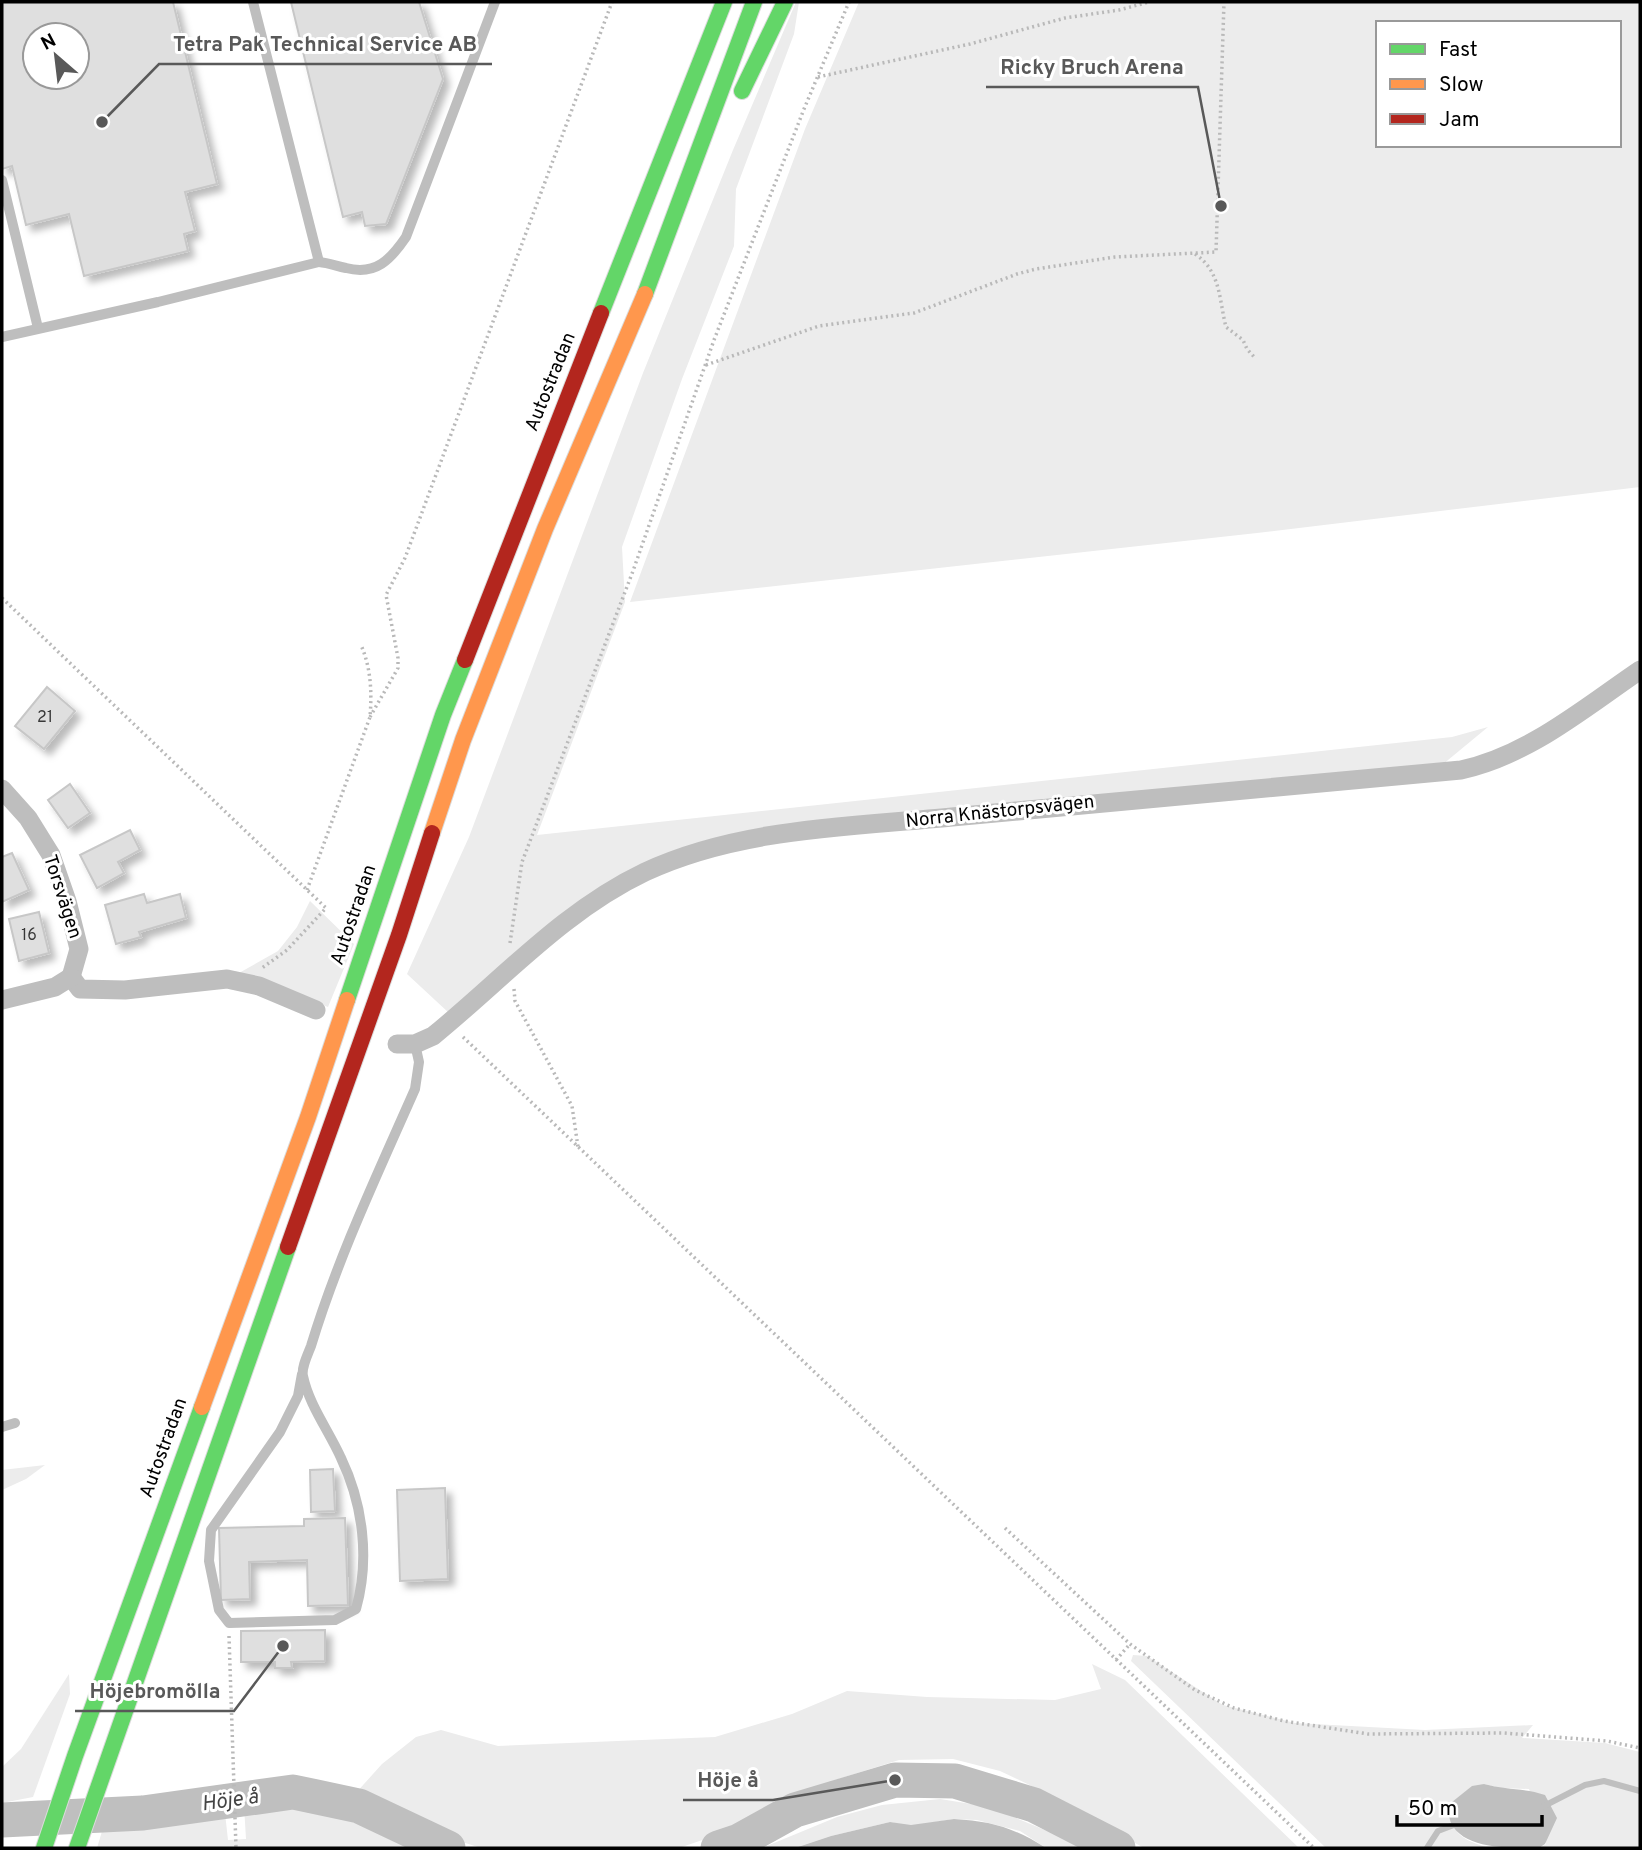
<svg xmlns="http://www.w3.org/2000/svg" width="1642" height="1850" viewBox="0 0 1642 1850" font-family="Overpass,sans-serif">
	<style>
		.green { fill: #ececec; fill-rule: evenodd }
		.water { fill: #bfbfbf }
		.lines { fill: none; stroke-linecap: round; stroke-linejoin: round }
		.stream { stroke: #bfbfbf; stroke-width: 6 }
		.river { stroke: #bfbfbf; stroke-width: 35 }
		.building { fill: #dfdfdf; stroke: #c7c7c7; stroke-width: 2; fill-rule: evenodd; filter: url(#shadow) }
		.fast-casing { stroke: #dbdbdb; stroke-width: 18 }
		.slow-casing { stroke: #dbdbdb; stroke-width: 18 }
		.jam-casing { stroke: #dbdbdb; stroke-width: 18 }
		.path { stroke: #b9b9b9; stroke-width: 3.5; stroke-dasharray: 2 3.5; stroke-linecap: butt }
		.lane { stroke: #bebebe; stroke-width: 10 }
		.street { stroke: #bebebe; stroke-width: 19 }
		.fast { stroke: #63d668; stroke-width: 16 }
		.slow { stroke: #ff974d; stroke-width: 16 }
		.jam { stroke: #b3261e; stroke-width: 16 }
		.labels { text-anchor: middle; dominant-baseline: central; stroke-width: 6; stroke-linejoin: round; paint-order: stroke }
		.number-label { font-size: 16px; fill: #383838 }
		.street-label { font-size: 19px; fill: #000; stroke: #fff }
		.water-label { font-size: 21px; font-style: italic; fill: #444; stroke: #fff }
		.leader { fill: none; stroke: #595959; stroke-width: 2.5 }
		.callout-dot { fill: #595959; stroke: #fff; stroke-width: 2.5 }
		.callout-label { font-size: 21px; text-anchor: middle; font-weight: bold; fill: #595959; stroke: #fff; stroke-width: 6; stroke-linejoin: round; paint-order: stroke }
	</style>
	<defs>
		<filter id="shadow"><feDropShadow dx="6" dy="6" stdDeviation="3.5" flood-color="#0004"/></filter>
	</defs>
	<rect width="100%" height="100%" fill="#fff"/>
	<g class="green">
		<path d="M796,2H799L794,34L736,189L734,246L682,379L622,547L625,602L537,835L1452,737L1488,727L1442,765L833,820L637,869L449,1013L407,974L469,837L643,373L733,150Z"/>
		<path d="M859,2H1640V487L1257,533L630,602L805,129ZM1378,23H1619V145H1378Z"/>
		<path d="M310,901L354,944L328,1007L239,973L278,951L297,927Z"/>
		<path d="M45,1465L26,1479L2,1490V1470Z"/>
		<path d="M1133,1655L1147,1656L1223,1705L1295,1723L1425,1730L1533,1725L1522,1738L1605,1743L1640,1752V1848H1539L1546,1844L1529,1789L1500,1788L1484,1784L1447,1807C1453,1835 1462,1839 1488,1848H1326L1131,1661Z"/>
		<path d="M1092,1664L1125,1680L1299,1848H1144L1040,1790L1000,1771L953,1759L899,1760L835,1780L714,1836L679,1848H481L456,1840L355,1794L382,1764L416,1737L441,1730L498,1746L715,1737L792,1714L847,1691L927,1697L1055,1700L1101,1689Z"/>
		<path d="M69,1674L70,1694L33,1797L2,1803V1767L21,1749Z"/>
		<path d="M940,1799L990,1807L1064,1838L1081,1848H1046L1020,1831L977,1820L954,1819L911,1826L890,1822L831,1836L795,1848H762L837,1817L882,1805Z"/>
		<path d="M292,1804L340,1809L413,1839L429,1848H97L103,1828L225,1813L228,1840L246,1839L244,1806Z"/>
	</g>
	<g class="water">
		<path d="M1484,1784C1505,1790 1525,1788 1545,1795L1557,1818L1545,1844L1539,1848C1512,1848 1464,1850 1451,1823C1449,1818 1448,1812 1447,1806L1472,1786Z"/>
		<path d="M954,1819C991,1821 1015,1828 1046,1848H795L831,1836L890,1822L911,1825Z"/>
	</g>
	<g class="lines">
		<g class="stream">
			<path d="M1544,1806L1585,1785L1604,1781L1640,1791"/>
			<path d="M1427,1848L1438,1831L1459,1823"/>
		</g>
		<g class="river">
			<path d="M2,1820L143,1813L293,1792L359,1806L448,1848"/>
			<path d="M718,1848L739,1841L795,1810L895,1780L955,1781L1034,1805L1118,1848"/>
		</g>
	</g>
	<g class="building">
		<path d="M2,2H173L217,184L185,192L195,231L184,234L188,251L84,276L69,214L26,225L12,166L2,169ZM35,35H77V77H35Z"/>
		<path d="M291,2H419L443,79L386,224L365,226L362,212L343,217Z"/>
		<path d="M47,687L75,711L44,749L15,726Z"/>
		<path d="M70,784L90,813L68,828L48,800Z"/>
		<path d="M130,830L140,850L118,862L124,873L97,888L80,855Z"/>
		<path d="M12,853L29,890L2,902V857Z"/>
		<path d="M144,894L147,903L180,894L186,918L139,932L141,937L116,944L105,905Z"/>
		<path d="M39,912L49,953L19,961L9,919Z"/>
		<path d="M333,1469L335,1511L311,1512L310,1470Z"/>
		<path d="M445,1488L448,1579L400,1581L397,1490Z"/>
		<path d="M345,1518L348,1605L308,1606L307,1560L249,1562L250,1599L221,1600L219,1528L304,1526V1519Z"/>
		<path d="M325,1630V1661L291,1662L292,1668H275V1662H241V1631Z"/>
	</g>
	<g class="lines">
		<defs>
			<g id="fast">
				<path d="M742,91L785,2"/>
				<path d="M645,294L754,2"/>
				<path d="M601,313L724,2"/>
				<path d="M347,1000L443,715L465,660"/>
				<path d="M44,1848L75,1756L202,1407"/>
				<path d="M77,1848L288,1247"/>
			</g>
			<g id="slow">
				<path d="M432,833L463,740L545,529L645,294"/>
				<path d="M202,1407L308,1117L347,1000"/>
			</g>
			<g id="jam">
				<path d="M465,660L601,313"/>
				<path d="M288,1247L399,935L432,833"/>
			</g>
		</defs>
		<use href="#fast" class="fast-casing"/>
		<use href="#slow" class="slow-casing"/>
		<use href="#jam" class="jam-casing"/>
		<g class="path">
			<path d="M818,77L970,44L1065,18L1119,10L1149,2"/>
			<path d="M1195,254C1221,271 1219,300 1226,327L1243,340L1247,349L1256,359"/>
			<path d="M706,365L819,326L914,313L1017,274L1036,269L1115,257L1216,252L1224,2"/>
			<path d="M2,598L326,908L287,950L262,968"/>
			<path d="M370,717L398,668V658L386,595L405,558L612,2"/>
			<path d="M307,890L370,717C372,692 371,668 361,645"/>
			<path d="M510,943L522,862L633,571L714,340L804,109L849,2"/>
			<path d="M514,989L515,1001L572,1106L578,1147"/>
			<path d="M463,1037L1314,1848"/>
			<path d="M1005,1528L1130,1644L1195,1690L1234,1708L1284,1721L1368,1734L1504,1733L1607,1741L1640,1748"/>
			<path d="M229,1636L236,1848"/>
			<path d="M1116,1660L1130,1644"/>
		</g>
		<g class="lane">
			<path d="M2,180L38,328"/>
			<path d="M319,262C329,263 336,266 346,268C376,276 391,259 406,237L495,2"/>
			<path d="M2,337L158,302L319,262L253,2"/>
			<path d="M302,1374L298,1396L280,1432L211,1530L209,1561L219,1610L229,1623L335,1620L356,1609C370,1559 363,1504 341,1458C329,1431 309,1405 303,1376C301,1368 308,1354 311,1346C338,1257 378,1173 415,1089L419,1062L415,1044"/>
			<path d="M2,1427L15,1423"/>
		</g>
		<g class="street">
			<path d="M2,789L28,818L51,855L67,901L79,949L71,977"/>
			<path d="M71,977L80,989L125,990L227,979L259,986L316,1010"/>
			<path d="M2,1000L55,987L71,977"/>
			<path d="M397,1044H415L433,1036C502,980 563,911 645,872C739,828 850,827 952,817C1121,800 1291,785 1461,770C1529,755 1584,708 1640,670"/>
		</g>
		<use href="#fast" class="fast"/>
		<use href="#slow" class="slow"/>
		<use href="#jam" class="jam"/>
	</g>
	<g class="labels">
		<g class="number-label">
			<text x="45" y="718">21</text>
			<text x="29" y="936">16</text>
		</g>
		<g class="street-label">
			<text transform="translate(551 382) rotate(-68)">Autostradan</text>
			<text transform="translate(1000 812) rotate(-6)">Norra Knästorpsvägen</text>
			<text transform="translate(62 897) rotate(72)">Torsvägen</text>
			<text transform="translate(354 915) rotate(-71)">Autostradan</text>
			<text transform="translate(164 1448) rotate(-70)">Autostradan</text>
		</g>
		<g class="water-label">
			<text transform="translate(230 1801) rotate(-8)">Höje å</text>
		</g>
	</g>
	<path class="leader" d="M102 122L159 64H492M1221 206L1198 87H986M283 1646L234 1711H75M895 1780L773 1800H683"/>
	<g class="callout-dot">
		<circle cx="102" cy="122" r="7"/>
		<circle cx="1221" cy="206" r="7"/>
		<circle cx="283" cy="1646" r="7"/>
		<circle cx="895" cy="1780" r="7"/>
	</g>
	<g class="callout-label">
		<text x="325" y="51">Tetra Pak Technical Service AB</text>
		<text x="1092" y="74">Ricky Bruch Arena</text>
		<text x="155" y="1698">Höjebromölla</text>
		<text x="728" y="1787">Höje å</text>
	</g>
	<rect width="1642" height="1850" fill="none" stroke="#000000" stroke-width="7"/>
	<rect x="1376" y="21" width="245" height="126" fill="#ffffff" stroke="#999999" stroke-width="2"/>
	<rect x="1390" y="44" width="35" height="10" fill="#63d668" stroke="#999999" stroke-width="2"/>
	<text x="1439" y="56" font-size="21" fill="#000000">Fast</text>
	<rect x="1390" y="79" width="35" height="10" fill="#ff974d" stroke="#999999" stroke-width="2"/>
	<text x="1439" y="91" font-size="21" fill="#000000">Slow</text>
	<rect x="1390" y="114" width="35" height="10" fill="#b3261e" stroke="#999999" stroke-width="2"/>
	<text x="1439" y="126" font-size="21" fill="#000000">Jam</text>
	<g transform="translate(56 56) rotate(332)"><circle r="33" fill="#ffffff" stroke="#999999" stroke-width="2"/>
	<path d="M0-5L12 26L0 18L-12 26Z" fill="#595959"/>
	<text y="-10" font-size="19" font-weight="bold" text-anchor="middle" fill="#000000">N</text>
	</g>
	<path d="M1397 1815v10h145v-10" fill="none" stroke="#000000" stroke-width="3.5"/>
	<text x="1408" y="1815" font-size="21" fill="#000000" stroke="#ffffff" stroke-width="5" paint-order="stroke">50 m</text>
</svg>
